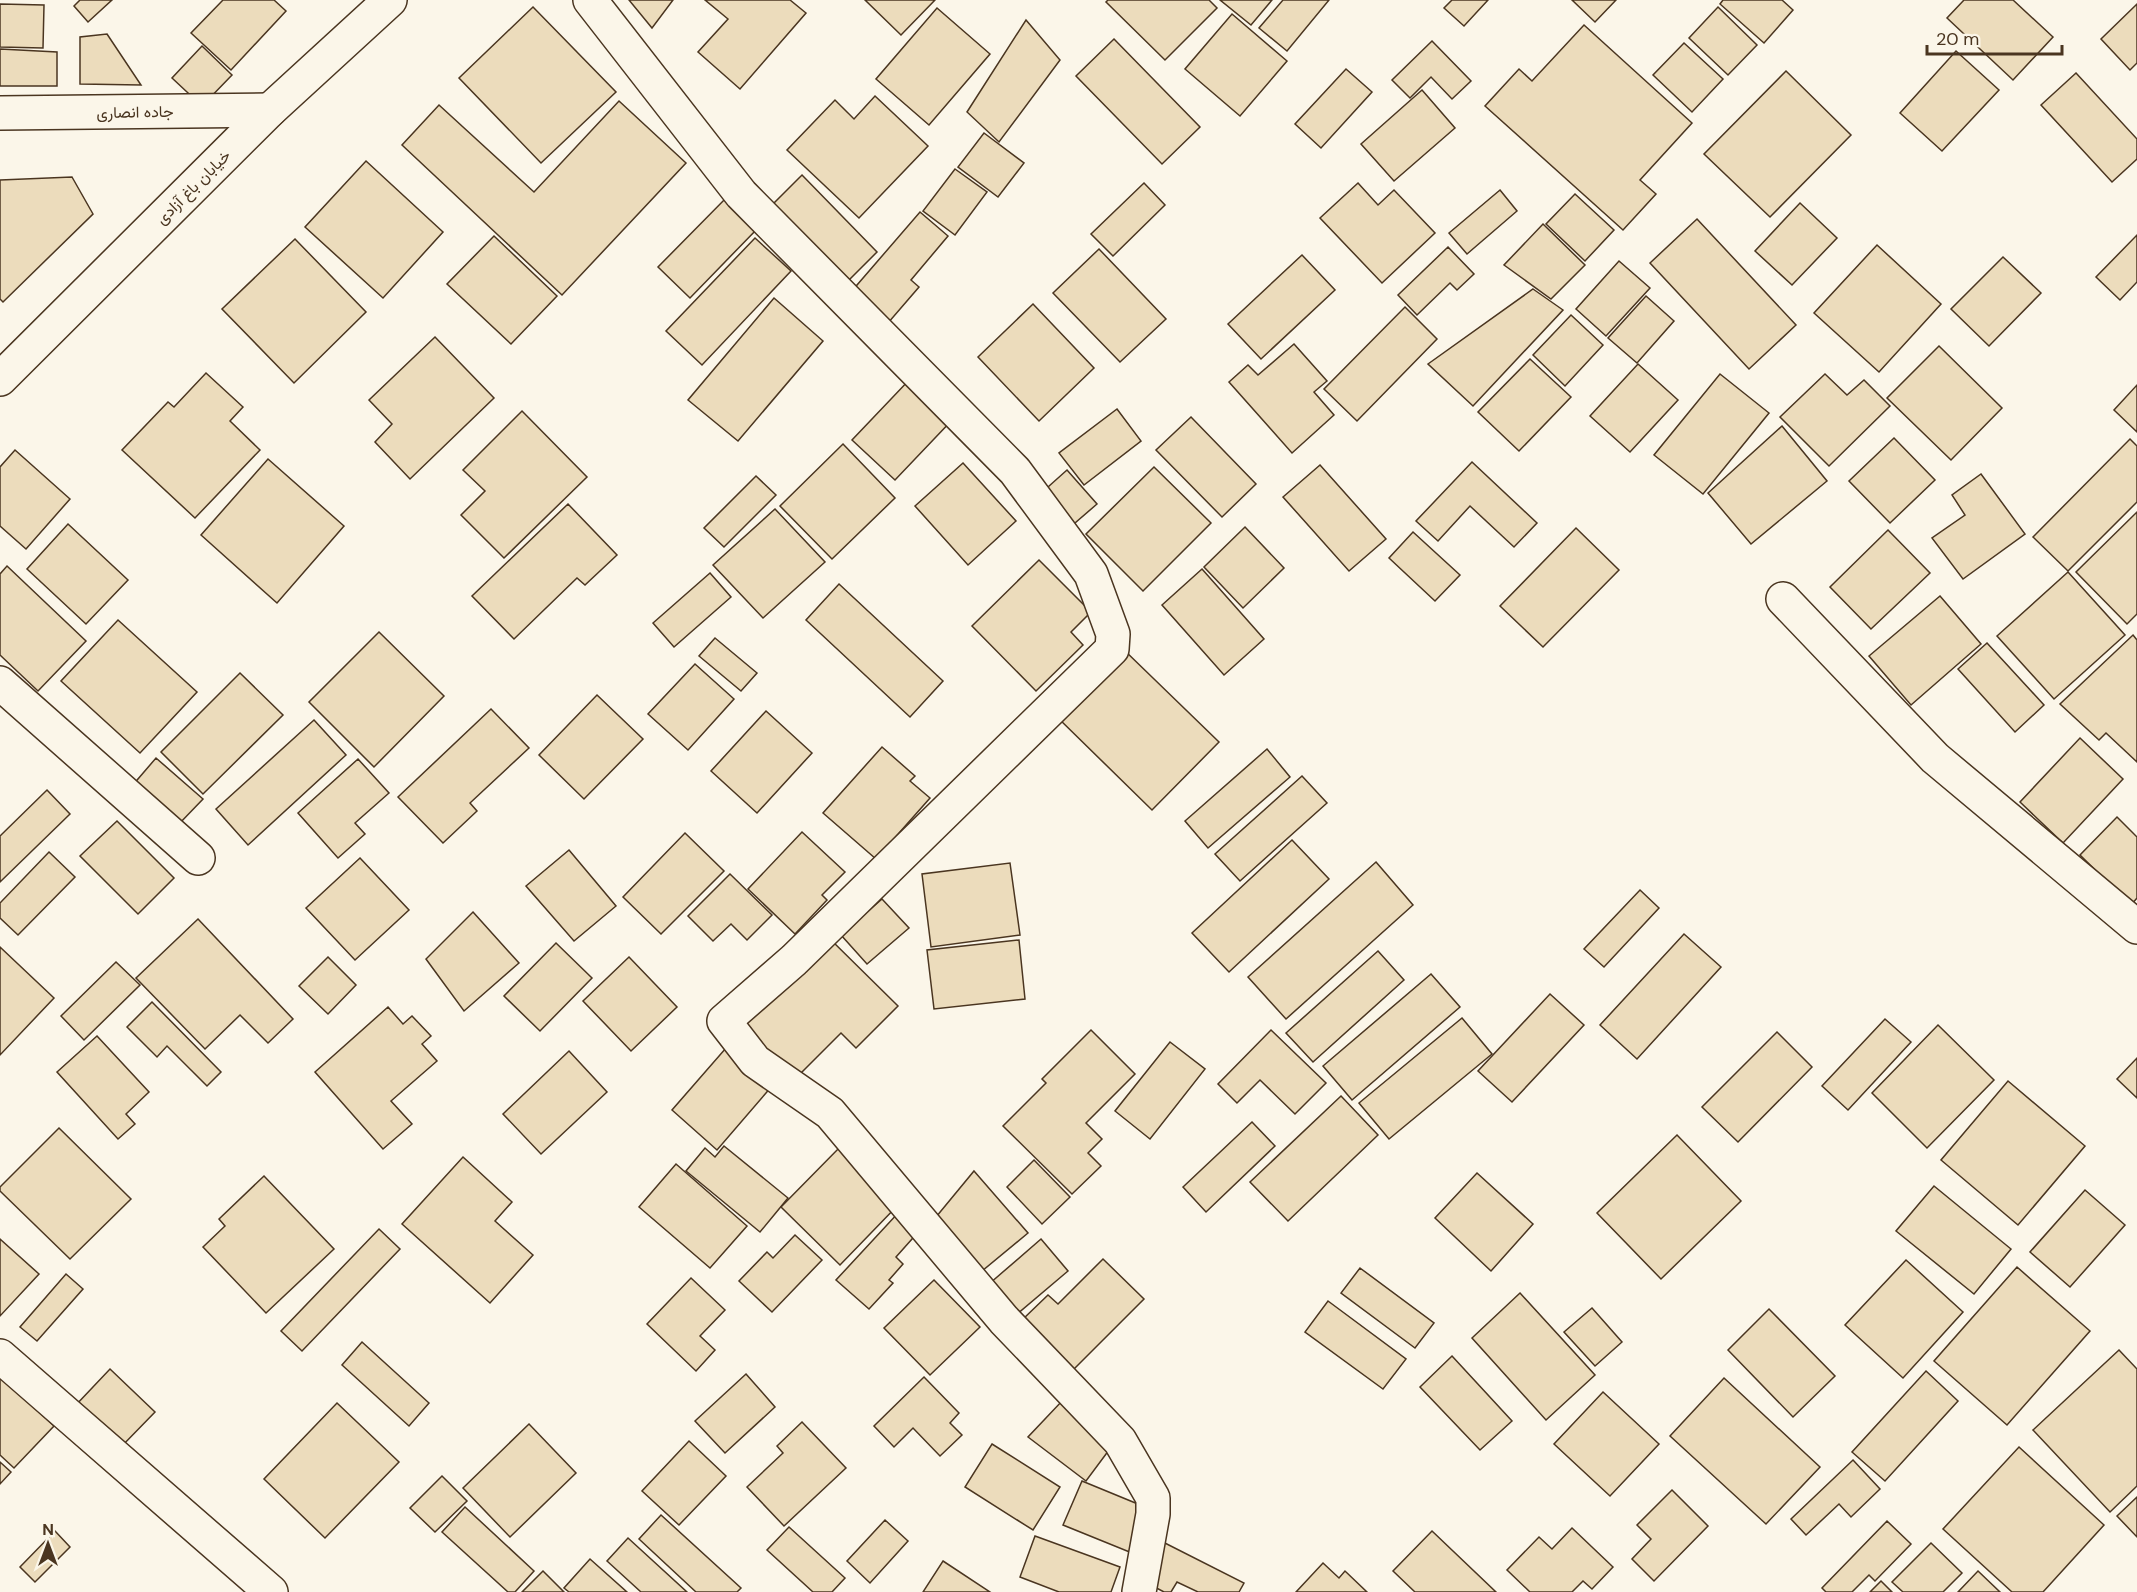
<svg xmlns="http://www.w3.org/2000/svg" width="2137" height="1592" viewBox="0 0 2137 1592" font-family="'DM Sans',Vazirmatn,sans-serif">
	<style>
		.building { fill: #ecdcbc; stroke: #4a3520; stroke-width: 1.5 }
		.lines { fill: none; stroke-linecap: round; stroke-linejoin: round }
		.minor-casing { stroke: #4a3520; stroke-width: 36 }
		.tertiary-casing { stroke: #4a3520; stroke-width: 36 }
		.minor { stroke: #fbf6e9; stroke-width: 33 }
		.tertiary { stroke: #fbf6e9; stroke-width: 33 }
		.labels { text-anchor: middle; dominant-baseline: central; stroke-width: 4.5; stroke-linejoin: round; paint-order: stroke }
		.street-label { font-size: 16px; fill: #4a3520; stroke: #fbf6e9 }
	</style>
	<rect width="100%" height="100%" fill="#fbf6e9"/>
	<g class="building">
		<path d="M80,0H112L88,22L74,6Z"/>
		<path d="M223,0H274L286,11L231,70L191,33Z"/>
		<path d="M629,0H673L652,28Z"/>
		<path d="M705,0H790L806,13L740,89L698,52L728,19Z"/>
		<path d="M865,0H935L901,35Z"/>
		<path d="M1108,0H1209L1217,8L1165,60L1106,2Z"/>
		<path d="M1220,0H1272L1251,25Z"/>
		<path d="M1283,0H1329L1287,51L1259,28Z"/>
		<path d="M1452,0H1488L1464,26L1444,8Z"/>
		<path d="M1572,0H1616L1595,22Z"/>
		<path d="M1723,0H1782L1793,10L1764,43L1720,4Z"/>
		<path d="M1964,0H2013L2053,37L2013,80L1947,18Z"/>
		<path d="M0,4L44,5L43,48L0,47Z"/>
		<path d="M2137,4V63L2130,70L2101,39Z"/>
		<path d="M533,7L616,92L541,163L459,78Z"/>
		<path d="M1718,7L1757,45L1728,75L1689,38Z"/>
		<path d="M937,8L990,54L929,125L876,79Z"/>
		<path d="M1232,14L1287,61L1240,116L1185,69Z"/>
		<path d="M1026,20L1060,60L999,142L967,112Z"/>
		<path d="M1584,25L1692,123L1640,180L1656,194L1623,230L1485,106L1519,69L1532,81Z"/>
		<path d="M107,34L141,85L80,84V37Z"/>
		<path d="M1114,39L1200,127L1162,164L1076,76Z"/>
		<path d="M1432,41L1471,81L1452,99L1431,77L1410,98L1392,80Z"/>
		<path d="M1684,43L1723,79L1692,112L1653,75Z"/>
		<path d="M202,46L232,75L202,106L172,78Z"/>
		<path d="M0,49L57,52V86H0Z"/>
		<path d="M1956,51L1999,90L1942,151L1900,113Z"/>
		<path d="M1346,69L1372,92L1321,148L1295,124Z"/>
		<path d="M1786,71L1851,135L1770,217L1704,154Z"/>
		<path d="M2076,73L2137,139V159L2112,182L2041,105Z"/>
		<path d="M1422,90L1455,128L1394,181L1361,144Z"/>
		<path d="M875,96L928,146L859,218L787,150L835,100L854,119Z"/>
		<path d="M619,101L686,163L562,295L402,145L439,105L534,192Z"/>
		<path d="M984,133L1024,163L998,197L958,167Z"/>
		<path d="M366,161L443,232L383,298L305,227Z"/>
		<path d="M955,169L987,192L955,235L923,211Z"/>
		<path d="M802,175L877,252L840,289L765,212Z"/>
		<path d="M72,177L93,214L3,302L0,299V180Z"/>
		<path d="M1144,183L1165,205L1113,256L1091,234Z"/>
		<path d="M1358,183L1378,205L1394,190L1435,233L1382,283L1320,218Z"/>
		<path d="M1500,190L1517,211L1467,254L1449,233Z"/>
		<path d="M1575,194L1614,230L1585,261L1546,224Z"/>
		<path d="M726,198L757,229L690,298L658,267Z"/>
		<path d="M1800,203L1837,238L1792,285L1755,251Z"/>
		<path d="M920,212L948,236L911,280L919,287L888,323L851,292Z"/>
		<path d="M1697,219L1796,325L1749,369L1650,263Z"/>
		<path d="M1543,224L1585,265L1551,299L1504,265Z"/>
		<path d="M2137,235V282L2120,300L2096,277Z"/>
		<path d="M494,236L557,296L511,344L447,284Z"/>
		<path d="M755,238L791,271L702,365L666,331Z"/>
		<path d="M295,239L366,312L294,383L222,309Z"/>
		<path d="M1877,245L1941,304L1879,372L1814,313Z"/>
		<path d="M1448,247L1474,274L1457,290L1450,283L1417,315L1398,295Z"/>
		<path d="M1099,249L1166,319L1120,362L1053,293Z"/>
		<path d="M1302,255L1335,290L1261,359L1228,324Z"/>
		<path d="M2003,257L2041,293L1989,346L1951,309Z"/>
		<path d="M1619,261L1650,288L1606,336L1576,309Z"/>
		<path d="M1533,289L1563,310L1473,406L1428,364Z"/>
		<path d="M1646,296L1674,321L1637,363L1608,338Z"/>
		<path d="M774,298L823,341L738,441L688,400Z"/>
		<path d="M1033,304L1094,368L1039,421L978,357Z"/>
		<path d="M1405,307L1437,339L1357,421L1324,389Z"/>
		<path d="M1571,315L1603,345L1565,386L1533,355Z"/>
		<path d="M435,337L494,398L410,479L375,442L392,424L369,400Z"/>
		<path d="M1294,344L1327,381L1314,392L1334,415L1292,453L1229,382L1248,365L1258,375Z"/>
		<path d="M1939,346L2002,408L1951,460L1887,398Z"/>
		<path d="M1530,359L1571,397L1519,451L1478,412Z"/>
		<path d="M1638,364L1678,400L1630,452L1590,416Z"/>
		<path d="M206,373L243,407L230,421L260,450L195,518L122,450L168,402L174,407Z"/>
		<path d="M1720,374L1769,413L1703,494L1654,455Z"/>
		<path d="M1825,374L1847,395L1864,380L1890,406L1829,466L1780,417Z"/>
		<path d="M911,378L954,418L895,480L852,440Z"/>
		<path d="M2137,385V432L2114,410Z"/>
		<path d="M1117,409L1141,441L1084,485L1059,453Z"/>
		<path d="M522,411L587,477L504,558L461,515L485,491L463,470Z"/>
		<path d="M1191,417L1256,484L1222,517L1156,450Z"/>
		<path d="M1782,426L1827,481L1751,544L1708,493Z"/>
		<path d="M1894,438L1935,480L1890,523L1849,481Z"/>
		<path d="M2130,439L2137,446V502L2068,571L2033,537Z"/>
		<path d="M843,444L895,498L832,559L780,506Z"/>
		<path d="M15,450L70,499L26,549L0,526V467Z"/>
		<path d="M268,459L344,526L277,603L201,535Z"/>
		<path d="M1472,462L1537,523L1514,547L1470,506L1438,541L1416,521Z"/>
		<path d="M963,463L1016,521L968,565L915,506Z"/>
		<path d="M1320,465L1386,539L1349,571L1283,497Z"/>
		<path d="M1154,467L1211,523L1143,591L1086,534Z"/>
		<path d="M1067,470L1097,504L1068,529L1039,495Z"/>
		<path d="M1981,474L2025,534L1963,579L1932,538L1965,515L1952,495Z"/>
		<path d="M756,476L776,495L724,547L704,528Z"/>
		<path d="M568,504L617,555L585,585L577,578L514,639L472,596Z"/>
		<path d="M775,509L825,562L763,618L713,565Z"/>
		<path d="M2137,512V614L2127,624L2076,572Z"/>
		<path d="M68,524L128,580L86,624L27,569Z"/>
		<path d="M1245,527L1284,568L1243,608L1204,567Z"/>
		<path d="M1576,528L1619,570L1543,647L1500,606Z"/>
		<path d="M1888,530L1930,573L1871,629L1830,587Z"/>
		<path d="M1413,532L1460,575L1435,601L1389,558Z"/>
		<path d="M1039,560L1091,612L1071,632L1083,645L1036,691L972,626Z"/>
		<path d="M7,566L86,641L38,691L0,655V574Z"/>
		<path d="M1202,569L1264,639L1224,675L1162,605Z"/>
		<path d="M2068,572L2125,635L2054,699L1997,636Z"/>
		<path d="M710,573L731,597L674,647L653,623Z"/>
		<path d="M839,584L943,681L910,717L806,620Z"/>
		<path d="M1940,596L1981,644L1911,705L1869,656Z"/>
		<path d="M118,620L197,692L140,753L61,681Z"/>
		<path d="M379,632L444,696L374,767L309,702Z"/>
		<path d="M2133,635L2137,640V762L2106,733L2099,740L2060,704Z"/>
		<path d="M715,638L757,673L741,691L699,656Z"/>
		<path d="M1987,643L2044,705L2015,732L1958,669Z"/>
		<path d="M1121,647L1219,742L1152,810L1055,715Z"/>
		<path d="M695,664L734,699L688,750L648,714Z"/>
		<path d="M240,673L283,715L203,794L161,752Z"/>
		<path d="M597,695L643,739L584,799L539,755Z"/>
		<path d="M491,709L529,748L470,803L477,811L443,843L398,797Z"/>
		<path d="M766,711L812,753L757,813L711,771Z"/>
		<path d="M314,720L346,755L248,845L216,809Z"/>
		<path d="M2080,738L2123,779L2063,843L2020,802Z"/>
		<path d="M882,747L915,776L910,781L930,798L876,859L823,813Z"/>
		<path d="M1267,749L1290,777L1208,848L1185,821Z"/>
		<path d="M156,758L203,799L178,825L132,786Z"/>
		<path d="M358,759L389,793L355,823L365,834L338,858L298,813Z"/>
		<path d="M1302,776L1327,803L1240,881L1215,854Z"/>
		<path d="M47,790L70,814L0,882V836Z"/>
		<path d="M2117,817L2137,837V898L2131,905L2080,855Z"/>
		<path d="M117,821L174,878L138,914L80,856Z"/>
		<path d="M802,832L845,872L822,895L827,900L795,934L748,889Z"/>
		<path d="M685,833L724,871L661,934L623,897Z"/>
		<path d="M1292,840L1329,879L1229,972L1192,933Z"/>
		<path d="M569,850L616,906L574,941L526,886Z"/>
		<path d="M49,852L75,877L18,935L0,918V903Z"/>
		<path d="M360,858L409,910L355,960L306,908Z"/>
		<path d="M1376,862L1413,905L1286,1019L1248,977Z"/>
		<path d="M1010,863L1020,935L931,947L922,874Z"/>
		<path d="M730,874L772,915L747,940L731,924L713,941L688,916Z"/>
		<path d="M1640,890L1659,908L1604,967L1584,949Z"/>
		<path d="M882,899L909,928L867,964L841,935Z"/>
		<path d="M473,912L519,963L464,1011L426,959Z"/>
		<path d="M198,919L293,1019L268,1043L240,1015L205,1049L136,978Z"/>
		<path d="M1684,934L1721,967L1637,1059L1600,1025Z"/>
		<path d="M828,937L898,1006L856,1048L841,1033L790,1084L735,1030Z"/>
		<path d="M1019,940L1025,999L934,1009L927,950Z"/>
		<path d="M556,943L592,978L540,1031L504,996Z"/>
		<path d="M0,947L54,998L0,1055Z"/>
		<path d="M1378,951L1404,980L1313,1062L1286,1033Z"/>
		<path d="M328,957L356,985L328,1014L299,986Z"/>
		<path d="M629,957L677,1007L631,1051L583,1001Z"/>
		<path d="M116,962L140,985L84,1040L61,1016Z"/>
		<path d="M1431,974L1460,1007L1352,1100L1323,1066Z"/>
		<path d="M1550,994L1584,1025L1512,1102L1478,1071Z"/>
		<path d="M152,1002L221,1072L207,1086L167,1046L157,1057L127,1027Z"/>
		<path d="M388,1007L403,1024L412,1016L431,1036L422,1044L437,1061L391,1101L412,1124L383,1149L315,1072Z"/>
		<path d="M1462,1018L1492,1054L1389,1139L1359,1103Z"/>
		<path d="M1885,1019L1911,1042L1848,1110L1822,1086Z"/>
		<path d="M1938,1025L1994,1080L1927,1148L1872,1093Z"/>
		<path d="M1091,1030L1135,1074L1086,1123L1102,1139L1088,1153L1101,1166L1072,1194L1003,1126L1046,1083L1042,1079Z"/>
		<path d="M1271,1030L1326,1083L1295,1114L1260,1080L1237,1103L1218,1084Z"/>
		<path d="M1777,1032L1812,1067L1738,1142L1702,1107Z"/>
		<path d="M97,1036L149,1092L126,1114L135,1124L118,1139L57,1072Z"/>
		<path d="M1170,1042L1205,1069L1150,1139L1115,1111Z"/>
		<path d="M726,1048L772,1086L717,1150L672,1110Z"/>
		<path d="M569,1051L607,1092L541,1154L503,1114Z"/>
		<path d="M2137,1058V1098L2117,1079Z"/>
		<path d="M2008,1081L2085,1146L2018,1225L1941,1160Z"/>
		<path d="M1341,1096L1378,1135L1288,1221L1250,1182Z"/>
		<path d="M1252,1122L1275,1146L1206,1212L1183,1187Z"/>
		<path d="M59,1128L131,1199L70,1259L0,1191V1187Z"/>
		<path d="M1677,1135L1741,1201L1661,1279L1597,1213Z"/>
		<path d="M724,1146L788,1198L760,1232L686,1171L705,1148L715,1157Z"/>
		<path d="M840,1147L899,1204L840,1265L781,1207Z"/>
		<path d="M463,1157L512,1202L495,1221L533,1255L490,1303L402,1224Z"/>
		<path d="M1034,1160L1070,1197L1042,1224L1007,1187Z"/>
		<path d="M676,1164L747,1226L710,1268L639,1207Z"/>
		<path d="M974,1171L1028,1233L982,1271L936,1217Z"/>
		<path d="M1477,1173L1533,1224L1491,1271L1435,1218Z"/>
		<path d="M264,1176L334,1249L266,1313L203,1247L225,1226L219,1219Z"/>
		<path d="M1934,1186L2011,1249L1974,1294L1896,1231Z"/>
		<path d="M2085,1190L2125,1225L2070,1287L2030,1252Z"/>
		<path d="M899,1212L920,1230L896,1257L903,1264L889,1280L893,1283L869,1309L836,1280Z"/>
		<path d="M379,1229L400,1249L302,1351L281,1331Z"/>
		<path d="M795,1235L822,1260L772,1312L739,1281L767,1252L773,1258Z"/>
		<path d="M0,1239L39,1274L0,1316Z"/>
		<path d="M1041,1239L1068,1271L1016,1315L989,1284Z"/>
		<path d="M1103,1259L1144,1299L1072,1371L1021,1321L1048,1295L1058,1304Z"/>
		<path d="M1906,1260L1963,1312L1903,1378L1845,1325Z"/>
		<path d="M2017,1267L2090,1331L2007,1425L1934,1361Z"/>
		<path d="M1360,1268L1434,1323L1415,1348L1341,1293Z"/>
		<path d="M66,1274L83,1289L37,1341L20,1327Z"/>
		<path d="M691,1278L725,1310L700,1336L715,1350L696,1371L647,1324Z"/>
		<path d="M934,1280L980,1327L930,1375L884,1328Z"/>
		<path d="M1520,1293L1595,1375L1546,1420L1472,1338Z"/>
		<path d="M1328,1301L1406,1359L1383,1389L1305,1332Z"/>
		<path d="M1592,1308L1622,1342L1595,1366L1564,1332Z"/>
		<path d="M1769,1309L1835,1376L1793,1417L1728,1350Z"/>
		<path d="M362,1342L429,1403L409,1426L342,1365Z"/>
		<path d="M2119,1350L2137,1369V1486L2110,1512L2033,1430Z"/>
		<path d="M1452,1356L1512,1421L1480,1450L1420,1387Z"/>
		<path d="M110,1369L155,1412L120,1448L75,1406Z"/>
		<path d="M1926,1371L1958,1401L1885,1481L1852,1452Z"/>
		<path d="M746,1374L775,1407L725,1453L695,1421Z"/>
		<path d="M0,1376L54,1426L14,1468L0,1455Z"/>
		<path d="M924,1377L959,1413L950,1423L962,1435L940,1456L913,1428L894,1447L874,1426Z"/>
		<path d="M1724,1378L1820,1467L1766,1524L1670,1436Z"/>
		<path d="M1603,1392L1659,1444L1610,1496L1554,1444Z"/>
		<path d="M1062,1401L1109,1450L1086,1481L1028,1437Z"/>
		<path d="M337,1403L399,1462L325,1538L264,1479Z"/>
		<path d="M802,1422L846,1468L784,1526L747,1487L783,1453L777,1446Z"/>
		<path d="M529,1424L576,1473L510,1537L463,1488Z"/>
		<path d="M689,1441L726,1476L679,1525L642,1491Z"/>
		<path d="M992,1444L1060,1487L1033,1530L965,1487Z"/>
		<path d="M2019,1447L2104,1525L2043,1592H2012L1943,1529Z"/>
		<path d="M1853,1460L1880,1489L1851,1517L1839,1504L1806,1535L1791,1519Z"/>
		<path d="M0,1462L11,1472L0,1484Z"/>
		<path d="M442,1476L467,1501L435,1532L410,1508Z"/>
		<path d="M1082,1481L1150,1509L1132,1553L1063,1525Z"/>
		<path d="M1672,1490L1708,1526L1654,1581L1632,1559L1651,1539L1637,1525Z"/>
		<path d="M2137,1497V1537L2117,1516Z"/>
		<path d="M465,1507L534,1571L515,1592H508L442,1532Z"/>
		<path d="M661,1515L741,1588L737,1592H696L639,1539Z"/>
		<path d="M885,1520L908,1541L870,1583L847,1561Z"/>
		<path d="M1887,1521L1911,1544L1875,1581L1869,1575L1852,1592H1826L1822,1588Z"/>
		<path d="M789,1527L845,1578L832,1592H813L767,1550Z"/>
		<path d="M1572,1528L1613,1567L1592,1589L1583,1581L1572,1592H1530L1507,1570L1539,1537L1552,1549Z"/>
		<path d="M55,1531L70,1547L35,1582L20,1567Z"/>
		<path d="M1432,1531L1496,1592H1415L1393,1571Z"/>
		<path d="M1035,1536L1120,1567L1111,1592H1059L1020,1577Z"/>
		<path d="M628,1538L687,1592H641L607,1561Z"/>
		<path d="M1155,1538L1244,1583L1239,1592H1198L1177,1582L1171,1592H1164L1149,1584Z"/>
		<path d="M1931,1543L1962,1573L1943,1592H1903L1892,1582Z"/>
		<path d="M590,1559L627,1592H569L564,1588Z"/>
		<path d="M943,1561L990,1592H923Z"/>
		<path d="M1323,1563L1339,1578L1345,1571L1367,1592H1296Z"/>
		<path d="M543,1571L564,1592H522Z"/>
		<path d="M1978,1571L2000,1592H1958Z"/>
		<path d="M1881,1581L1892,1592H1870Z"/>
	</g>
	<g class="lines">
		<defs>
			<g id="minor">
				<path d="M590,0L741,194L1015,471L1091,574L1113,634L1112,649L794,960L724,1021L755,1061L830,1113L1004,1320L1120,1441L1153,1498V1514L1139,1592"/>
				<path d="M0,113L270,110"/>
				<path d="M1783,599L1935,758L2137,927"/>
				<path d="M0,683L198,858"/>
				<path d="M0,1356L271,1592"/>
			</g>
			<path id="tertiary" d="M0,379L270,110L390,0"/>
		</defs>
		<use href="#minor" class="minor-casing"/>
		<use href="#tertiary" class="tertiary-casing"/>
		<use href="#minor" class="minor"/>
		<use href="#tertiary" class="tertiary"/>
	</g>
	<g class="labels">
		<g class="street-label">
			<text transform="translate(135 112) rotate(-1)">جاده انصاری</text>
			<text transform="translate(193 187) rotate(-45)">خیابان باغ آزادی</text>
		</g>
	</g>
	<g transform="translate(48 1544)" stroke="#fbf6e9" stroke-width="4.5" paint-order="stroke">
	<path d="M0-4.5L10 22L0 15L-10 22Z" fill="#4a3520"/>
	<text y="-9" font-size="16" font-weight="bold" text-anchor="middle" fill="#4a3520">N</text>
	</g>
	<path d="M1927 45v9h135v-9" fill="none" stroke="#4a3520" stroke-width="3"/>
	<text x="1936" y="45" font-size="18" fill="#4a3520" stroke="#fbf6e9" stroke-width="4.5" paint-order="stroke">20 m</text>
</svg>
